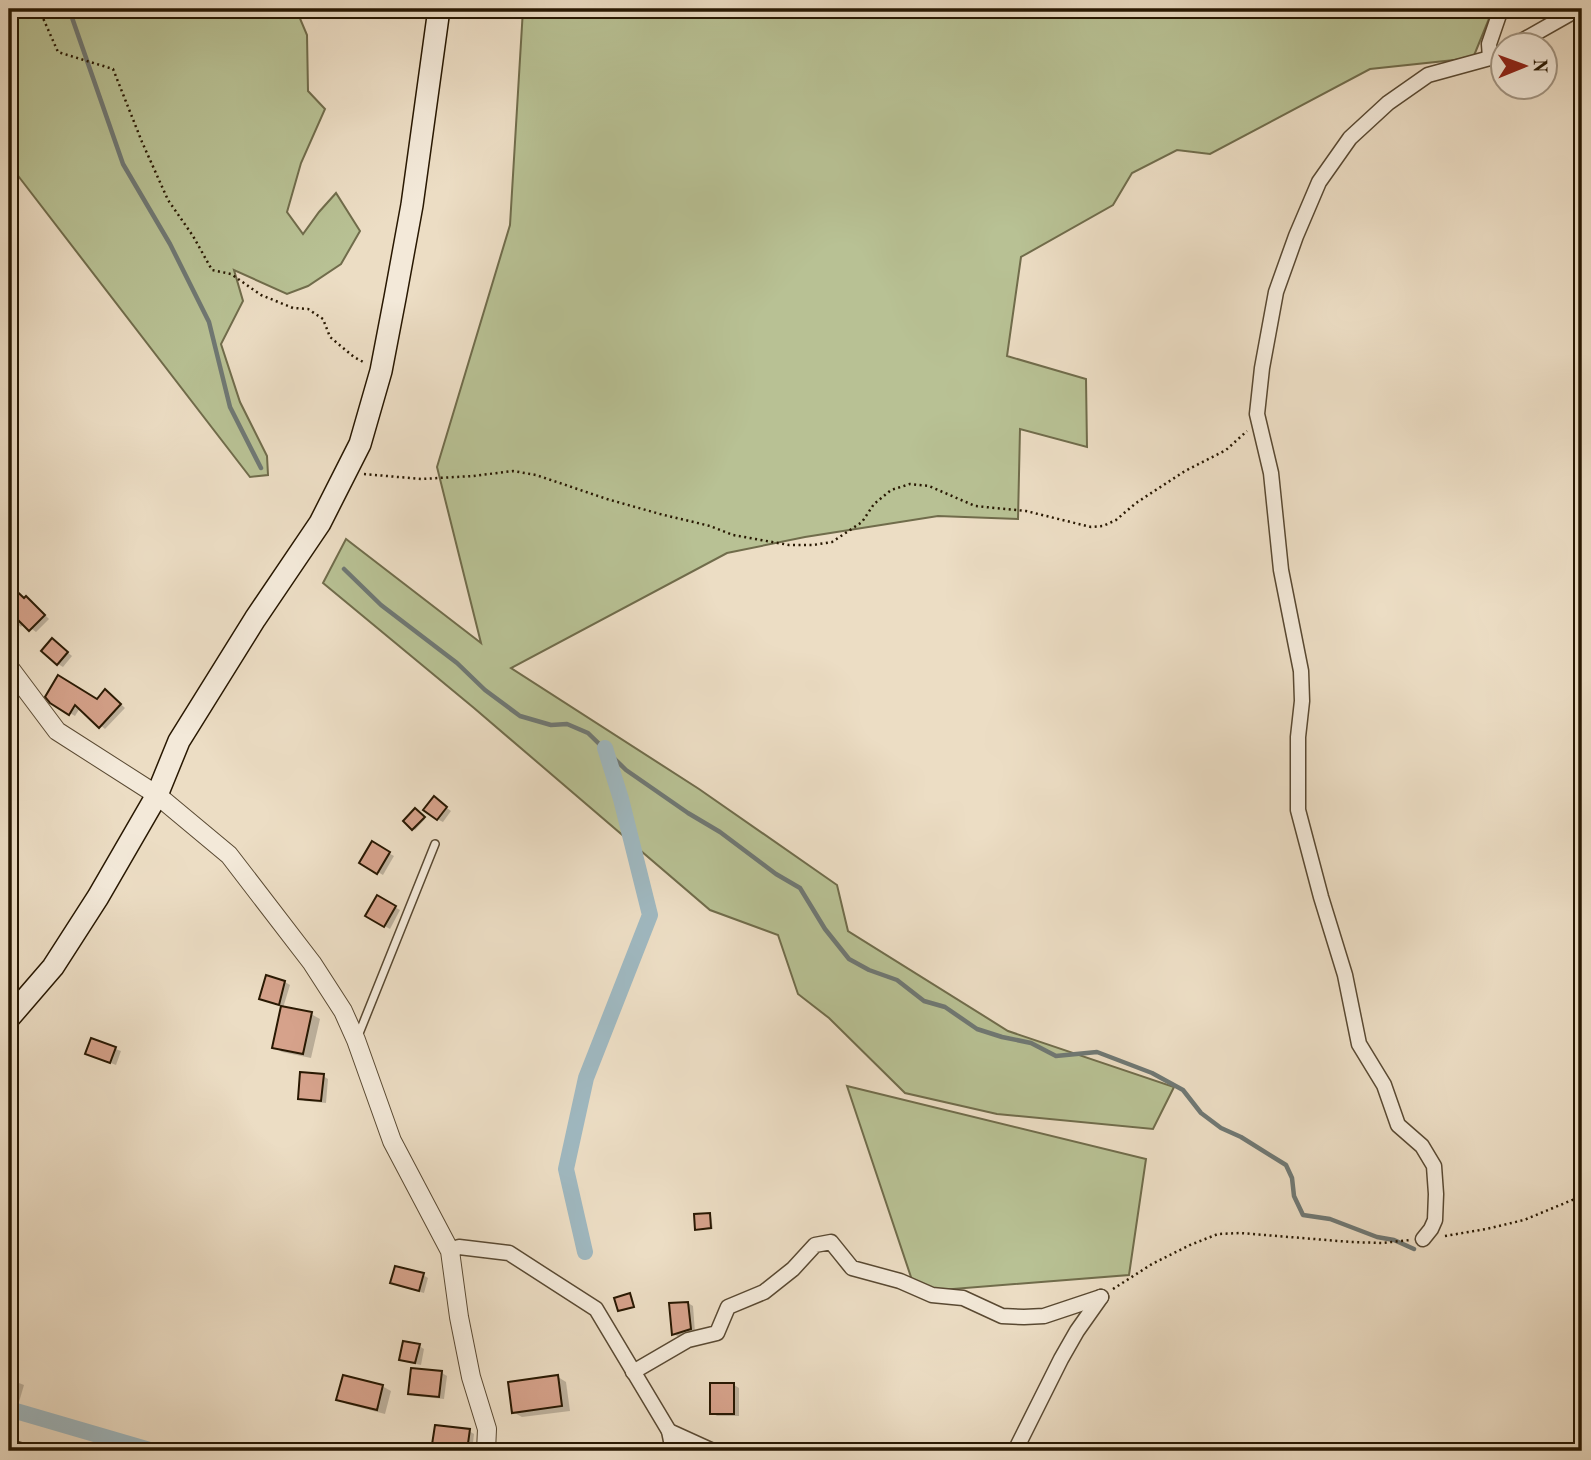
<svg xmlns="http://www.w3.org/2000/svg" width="1591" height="1460" viewBox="0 0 1591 1460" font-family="'Old Standard TT',serif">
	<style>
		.green { fill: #b8c194; stroke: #706c4b; stroke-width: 2 }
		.shadow { fill: #0003 }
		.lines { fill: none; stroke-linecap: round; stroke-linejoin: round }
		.stream { stroke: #6f7874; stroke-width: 4.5 }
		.canal { stroke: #9fb8c0; stroke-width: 16 }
		.building { fill: #d6a28b; stroke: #281802; stroke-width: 2 }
		.service-casing { stroke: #594932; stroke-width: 10 }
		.minor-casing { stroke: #594932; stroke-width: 17 }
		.tertiary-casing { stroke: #594932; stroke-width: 20 }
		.secondary-casing { stroke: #281802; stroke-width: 24 }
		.path { stroke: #281802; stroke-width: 2.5; stroke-dasharray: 2 3.5; stroke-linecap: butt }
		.service { stroke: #f3e9d9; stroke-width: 7 }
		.minor { stroke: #f3e9d9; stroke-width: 14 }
		.tertiary { stroke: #f3e9d9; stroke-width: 18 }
		.secondary { stroke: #f3e9d9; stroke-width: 21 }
	</style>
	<rect width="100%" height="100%" fill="#ecddc4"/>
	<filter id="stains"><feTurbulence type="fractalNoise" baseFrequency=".00286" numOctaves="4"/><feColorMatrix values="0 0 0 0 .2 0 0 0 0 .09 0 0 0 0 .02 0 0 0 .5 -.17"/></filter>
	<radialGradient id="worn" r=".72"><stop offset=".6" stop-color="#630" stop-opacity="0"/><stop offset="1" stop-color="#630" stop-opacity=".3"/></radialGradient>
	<g class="green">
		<path d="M9,9H296L307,35L308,91L325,109L301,163L287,212L303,234L319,212L336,193L360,231L341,264L308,286L287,294L234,270L243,301L221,344L240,402L267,456L268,475L250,477L9,164Z"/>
		<path d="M523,9H1493L1473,58L1370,69L1210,154L1177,150L1132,173L1113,205L1021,257L1007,356L1086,379L1087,447L1020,429L1018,519L938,516L805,537L727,553L511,668L699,789L837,885L848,931L1008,1031L1174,1087L1153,1129L997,1114L905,1093L829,1018L798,994L778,935L710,910L474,708L323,583L346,539L481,643L437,467L510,225Z"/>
		<path d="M847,1086L1146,1159L1129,1275L916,1292Z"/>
	</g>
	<g class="shadow">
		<path d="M9,585L25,600L31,601L49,619L36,632L24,623L21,627L9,617Z"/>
		<path d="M53,640L72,656L63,667L58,664Z"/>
		<path d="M111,695L125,708L105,729L80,708L75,716L51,702L97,701Z"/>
		<path d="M439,802L451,811L443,822L437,819Z"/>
		<path d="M417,812L425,819L415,830L405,821Z"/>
		<path d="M372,844L394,856L383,875L361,862Z"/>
		<path d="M377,897L400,910L390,929L367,916Z"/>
		<path d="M285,982L290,985L283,1008L311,1014L320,1019L311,1058L282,1052L274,1047L282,1006L261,999Z"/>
		<path d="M92,1040L121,1051L116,1065L93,1056Z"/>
		<path d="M323,1076L328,1079L326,1103L305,1101L300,1098Z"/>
		<path d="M709,1215L711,1216L713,1229H697Z"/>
		<path d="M423,1275L428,1278L424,1293L398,1286L392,1283Z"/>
		<path d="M630,1295L632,1296L635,1307L622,1311L620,1310Z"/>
		<path d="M688,1303L693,1306L695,1332L679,1337L674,1334Z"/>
		<path d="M419,1346L424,1349L421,1365L406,1362L401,1359Z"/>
		<path d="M442,1373L447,1376L444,1399L415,1396L410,1393Z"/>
		<path d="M558,1377L566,1382L570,1411L522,1417L513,1412Z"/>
		<path d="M9,1379L24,1385L19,1402L9,1399Z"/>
		<path d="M734,1385L739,1388V1416H717L712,1413Z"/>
		<path d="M382,1386L391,1391L385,1414L347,1404L338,1399Z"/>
		<path d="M436,1427L469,1431L474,1434L472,1451H434Z"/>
	</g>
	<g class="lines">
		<g class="stream">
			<path d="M69,9L123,164L170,244L209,322L230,407L261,468"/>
			<path d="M344,569L381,605L457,663L485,690L520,716L551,725L567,724L588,733L626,770L688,813L720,832L776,874L800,888L825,929L849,959L869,970L897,980L924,1001L945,1007L977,1029L1002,1037L1031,1043L1056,1056L1097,1052L1152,1073L1183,1090L1201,1113L1221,1128L1241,1137L1286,1165L1292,1178L1294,1196L1303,1215L1330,1219L1377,1237L1394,1240L1414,1249"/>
		</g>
		<g class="canal">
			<path d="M585,1252L566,1169L586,1078L650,915L621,799L605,748"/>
			<path d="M9,1409L153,1451"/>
		</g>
	</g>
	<g class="building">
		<path d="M9,584L24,598L26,596L45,615L29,631L19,621L9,632Z"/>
		<path d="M52,638L68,652L57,665L41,651Z"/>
		<path d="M58,675L97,699L105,689L121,704L99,728L75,705L69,715L50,703L45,697Z"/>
		<path d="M434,796L447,807L437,820L423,810Z"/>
		<path d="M415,808L425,817L412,830L403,821Z"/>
		<path d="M372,841L390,852L377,874L359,863Z"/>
		<path d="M377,895L396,906L384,927L365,916Z"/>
		<path d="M266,975L285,981L279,1005L259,999Z"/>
		<path d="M281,1006L312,1012L303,1054L272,1048Z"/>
		<path d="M91,1038L116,1047L110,1063L85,1054Z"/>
		<path d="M300,1072L324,1074L321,1101L298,1099Z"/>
		<path d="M710,1213L711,1228L695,1230L694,1214Z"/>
		<path d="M395,1266L424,1273L419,1291L390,1283Z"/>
		<path d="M630,1293L634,1307L618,1311L614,1298Z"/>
		<path d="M688,1302L691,1329L672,1335L669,1303Z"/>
		<path d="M403,1341L420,1344L415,1363L399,1360Z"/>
		<path d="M411,1368L442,1371L439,1397L408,1394Z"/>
		<path d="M343,1375L383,1385L377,1410L336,1400Z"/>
		<path d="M558,1375L562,1406L512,1413L508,1382Z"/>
		<rect x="710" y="1383" width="24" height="31"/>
		<path d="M435,1425L470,1429L467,1451H431Z"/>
	</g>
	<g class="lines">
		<defs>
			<g id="service">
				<path d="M358,1036L435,844"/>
				<path d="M9,1443L34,1451"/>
			</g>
			<g id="minor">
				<path d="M1513,46L1573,12L1582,10"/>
				<path d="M1490,58L1489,44L1501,9"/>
				<path d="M1423,1239L1431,1229L1435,1220L1436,1194L1434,1166L1422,1146L1398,1125L1384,1085L1359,1044L1345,975L1321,897L1298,810V737L1302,701L1301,671L1281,570L1271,473L1257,414L1262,368L1276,292L1296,236L1319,182L1350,138L1388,103L1428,75L1490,58L1504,51"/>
				<path d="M450,1251L459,1247L509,1253L596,1309L669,1431L713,1451"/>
				<path d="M633,1372L688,1340L717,1333L728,1307L764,1292L793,1269L815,1245L831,1242L852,1268L900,1281L932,1295L963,1298L1002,1316L1024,1317L1044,1316L1101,1297"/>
				<path d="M669,1431L673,1451"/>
				<path d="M1015,1451L1061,1359L1077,1331L1101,1297"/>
			</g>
			<path id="tertiary" d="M9,667L57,731L157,795L229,855L312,963L343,1011L356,1040L392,1141L450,1251L459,1317L471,1377L487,1429L486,1451"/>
			<path id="secondary" d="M9,1018L53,967L98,897L157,795L179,741L255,619L320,523L360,444L381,371L395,298L412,205L439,9"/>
		</defs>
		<use href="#service" class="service-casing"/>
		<use href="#minor" class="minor-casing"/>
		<use href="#tertiary" class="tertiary-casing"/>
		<use href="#secondary" class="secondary-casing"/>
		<g class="path">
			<path d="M39,9L58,52L113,69L142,142L168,200L193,236L212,270L231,274L261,295L293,308L308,309L323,319L330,337L354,357L365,363"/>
			<path d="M364,474L421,479L473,476L513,471L536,475L607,499L660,514L710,526L733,535L789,545H813L832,542L862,522L874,504L891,490L910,484L929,486L975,506L1026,511L1091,527L1103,526L1116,520L1136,503L1185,471L1226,450L1247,431"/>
			<path d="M1445,1236L1486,1229L1524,1220L1582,1196"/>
			<path d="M1113,1289L1152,1264L1190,1245L1218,1234L1240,1233L1351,1242L1382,1243L1410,1240"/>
		</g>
		<use href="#service" class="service"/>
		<use href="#minor" class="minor"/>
		<use href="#tertiary" class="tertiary"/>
		<use href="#secondary" class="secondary"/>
	</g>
	<rect width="1591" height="1460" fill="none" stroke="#ecddc4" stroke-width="35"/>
	<rect x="10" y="10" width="1570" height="1439" fill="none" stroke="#281802" stroke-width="3.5"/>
	<rect x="18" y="18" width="1556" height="1425" fill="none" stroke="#281802" stroke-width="2"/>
	<g transform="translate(1524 66) rotate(89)"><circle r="33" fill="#f3e9d9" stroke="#a29583" stroke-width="2"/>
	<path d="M0-5L12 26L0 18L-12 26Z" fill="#8f2418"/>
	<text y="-10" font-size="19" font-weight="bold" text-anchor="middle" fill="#281802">N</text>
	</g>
	<rect width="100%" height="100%" filter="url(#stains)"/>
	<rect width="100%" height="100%" fill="url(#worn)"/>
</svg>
